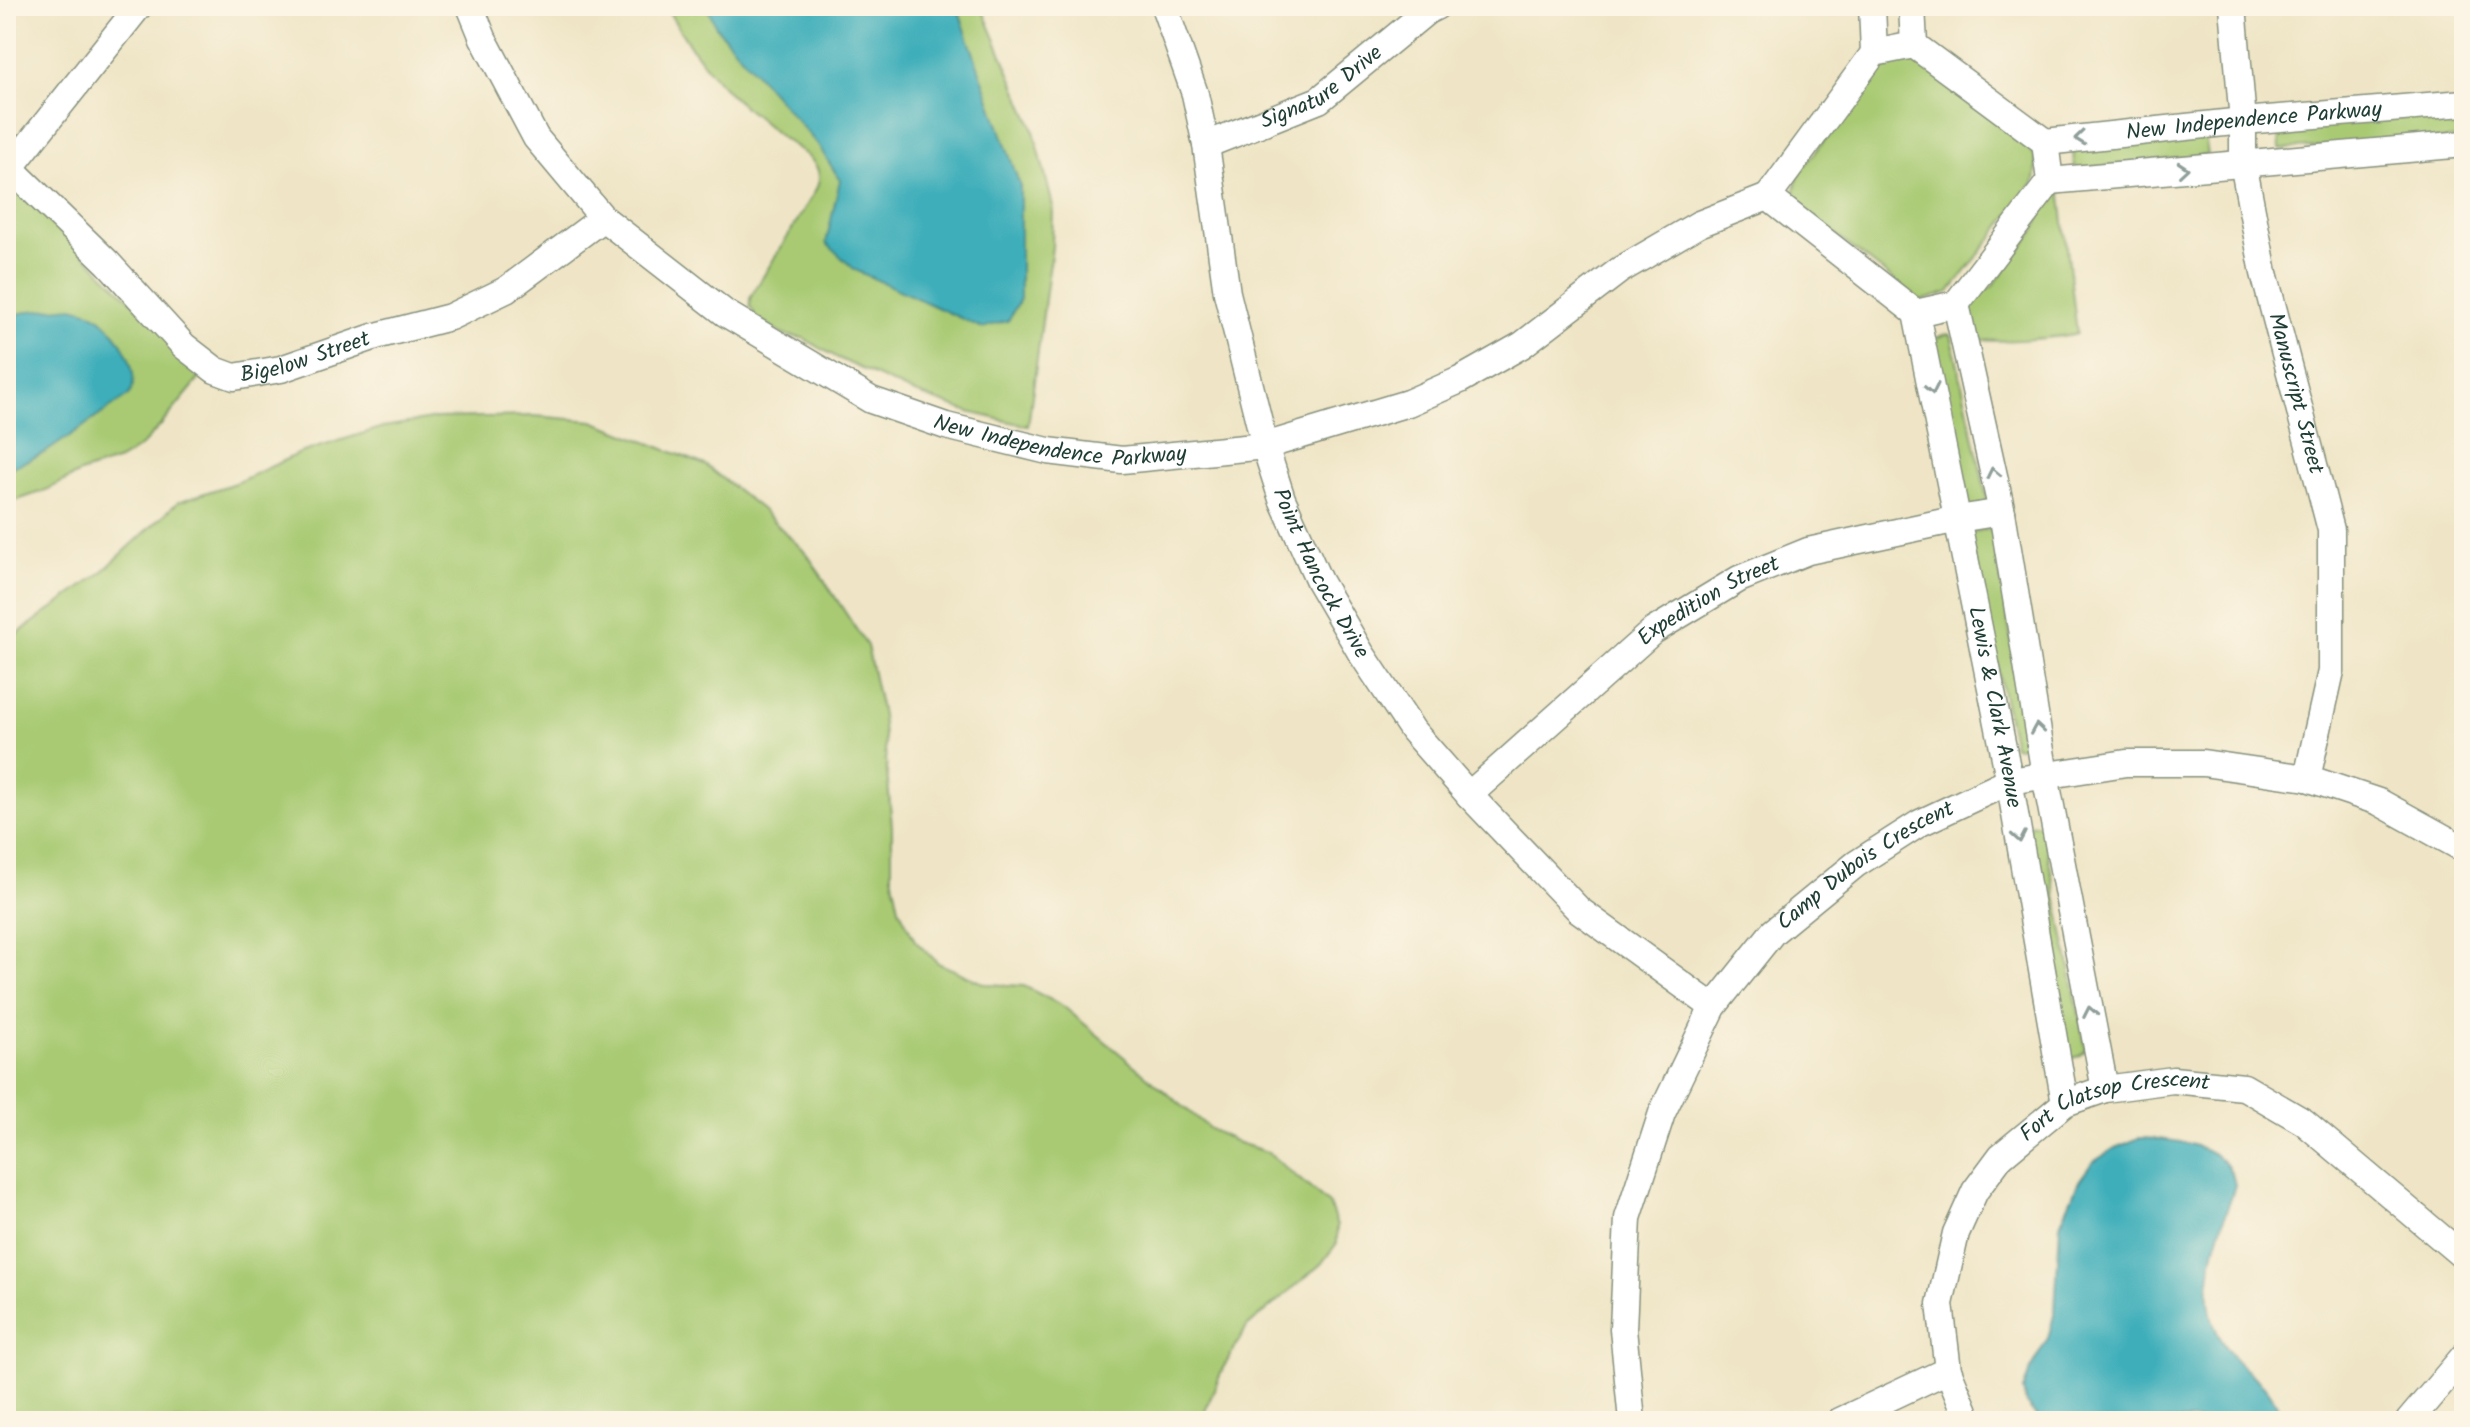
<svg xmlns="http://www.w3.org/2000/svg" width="2470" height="1427" viewBox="0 0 2470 1427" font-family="Kalam,sans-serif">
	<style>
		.green { fill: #a9ca73; stroke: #648454; stroke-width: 2 }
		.water { fill: #3eaeba; stroke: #2e7677; stroke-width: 2 }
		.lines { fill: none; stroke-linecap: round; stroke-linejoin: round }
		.minor-casing { stroke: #87917d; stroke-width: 29 }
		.minor { stroke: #fff; stroke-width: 26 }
		.oneway { stroke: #8f9e9a }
		.labels { text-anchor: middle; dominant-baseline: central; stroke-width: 7; stroke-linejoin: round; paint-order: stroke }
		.street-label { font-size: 22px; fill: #1f3d34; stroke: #fcf5e5 }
	</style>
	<rect width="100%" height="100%" fill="#fcf5e5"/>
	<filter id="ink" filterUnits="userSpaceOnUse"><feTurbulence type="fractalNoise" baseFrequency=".0125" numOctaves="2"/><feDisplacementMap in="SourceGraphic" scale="16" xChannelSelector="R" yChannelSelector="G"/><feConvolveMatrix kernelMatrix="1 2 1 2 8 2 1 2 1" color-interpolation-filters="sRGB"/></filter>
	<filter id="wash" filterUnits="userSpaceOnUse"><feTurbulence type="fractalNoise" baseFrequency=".006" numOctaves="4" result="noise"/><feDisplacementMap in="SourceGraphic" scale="32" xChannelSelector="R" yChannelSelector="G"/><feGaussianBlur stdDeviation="1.8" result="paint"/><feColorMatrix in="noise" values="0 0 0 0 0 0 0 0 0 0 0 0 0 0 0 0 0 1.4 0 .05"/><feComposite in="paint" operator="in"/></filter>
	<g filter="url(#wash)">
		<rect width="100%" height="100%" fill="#efe5c6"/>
		<g class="green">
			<path d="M666,6H981L1033,127L1053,206L1052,247L1028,426L969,412L907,390L838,358L803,338L784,335L757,318L750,306V298L813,195C818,186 822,177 816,166C807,151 786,143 773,131C759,117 741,106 727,91C703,65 682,37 666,6Z"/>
			<path d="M1908,57L1918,60L2028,144C2037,156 2039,168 2034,183L1950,292L1921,301L1798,206C1792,190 1795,181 1804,167L1880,67L1888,61Z"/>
			<path d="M2464,109V138L2280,149L2279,129Z"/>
			<path d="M2205,136L2208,155L2077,169L2074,163L2073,149Z"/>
			<path d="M6,179L205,372L161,425L141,446L129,454L119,460L80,473L46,490L6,504Z"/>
			<path d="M2060,188L2077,333C2063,337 1993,344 1981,339C1967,332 1969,310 1972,298L1992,287L2036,229L2044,206Z"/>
			<path d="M1946,334H1951L1987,499L1985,505L1968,510L1932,340Z"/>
			<path d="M535,416L593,421L705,465L761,509L807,554L867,646L882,715L892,827V875L899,908L915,941L938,963L985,984L1024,986L1063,1006L1210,1129L1239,1143L1267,1152L1329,1204L1337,1226V1243L1321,1264L1247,1327L1223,1368L1201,1421H6V642L100,574L178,502L238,482L300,453L384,427L437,418Z"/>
			<path d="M1987,529L1992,531L1994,537L2028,742L2020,747L2014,746L1969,533Z"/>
			<path d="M2035,824H2042L2086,1050L2079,1056L2069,1059L2025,826Z"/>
		</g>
		<g class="water">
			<path d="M707,6H957L1020,186V299L1008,321L982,328L855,270L826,243L840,180L818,145L716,27Z"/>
			<path d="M73,307C79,309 86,310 92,313C114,324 145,372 129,395L46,452L6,470V317L30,311Z"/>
			<path d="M2139,1138C2173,1139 2229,1144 2235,1185C2217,1243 2187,1303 2233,1357C2240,1366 2251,1374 2260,1382C2270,1390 2273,1404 2284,1411C2291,1415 2299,1414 2306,1421H2040L2026,1404L2023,1391L2030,1370L2048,1338L2055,1311L2060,1224L2079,1181L2092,1163L2115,1148Z"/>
		</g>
	</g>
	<g filter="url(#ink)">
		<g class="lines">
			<defs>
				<g id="minor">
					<path id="s1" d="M470,6L483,38L536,138L603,218L725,313L871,400L946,426L1048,451L1122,460L1265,446L1408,403L1460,380L1522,345L1620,270L1699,224L1768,197"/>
					<path id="s2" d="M1164,6L1195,94L1206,145L1227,293L1265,446L1282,499L1319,581L1361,653L1413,731L1469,795L1579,910L1713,1007"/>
					<path d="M1872,6L1874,53"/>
					<path d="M1912,6L1914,45"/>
					<path id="s3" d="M2233,6L2243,121V163L2264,273L2331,530V671L2307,778"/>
					<path d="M1914,45L2045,142L2050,181L1956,304L1916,313L1768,197L1874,53Z"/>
					<path id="s4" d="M2045,142L2243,121L2464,103"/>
					<path id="s5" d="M1206,145L1319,100L1427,11L1437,6"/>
					<path id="s6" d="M6,164L108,263L184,346L215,370L234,377L281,369L376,336L450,317L506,290L603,218"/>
					<path d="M11,167L139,6"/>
					<path d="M2050,181L2464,144"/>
					<path d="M1956,304L2002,512L2045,775L2105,1089"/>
					<path id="s7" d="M1916,313L2007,768L2065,1103"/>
					<path id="s8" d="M1469,795L1653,631L1739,579L1808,551L1958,519L2002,512"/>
					<path id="s9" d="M1632,1421L1623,1329L1628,1218L1662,1113L1713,1007L1773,932L1856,864L1920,823L2010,781L2126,763H2203L2307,778L2379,802L2464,849"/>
					<path d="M1840,1421L1948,1370"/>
					<path id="s10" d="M1969,1421L1948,1370L1940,1304L1956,1233L1975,1191L2001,1156L2065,1103L2105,1089L2173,1080L2244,1087L2304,1122L2464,1257"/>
					<path d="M2409,1421L2464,1356"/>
				</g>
			</defs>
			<use href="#minor" class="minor-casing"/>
			<use href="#minor" class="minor"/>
		</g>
		<defs><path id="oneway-chevron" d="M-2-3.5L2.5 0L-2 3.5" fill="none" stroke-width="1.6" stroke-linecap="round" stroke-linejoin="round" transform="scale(2)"/></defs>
		<g class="oneway">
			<use href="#oneway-chevron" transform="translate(2080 138) rotate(174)"/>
			<use href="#oneway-chevron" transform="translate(2183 169) rotate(-5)"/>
			<use href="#oneway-chevron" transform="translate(1932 389) rotate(78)"/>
			<use href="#oneway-chevron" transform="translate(1993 473) rotate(-102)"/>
			<use href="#oneway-chevron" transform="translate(2037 729) rotate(-99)"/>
			<use href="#oneway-chevron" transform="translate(2019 837) rotate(80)"/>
			<use href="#oneway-chevron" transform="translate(2090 1012) rotate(-101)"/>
		</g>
	</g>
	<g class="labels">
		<g class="street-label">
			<text stroke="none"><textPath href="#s5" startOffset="130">Signature Drive</textPath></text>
			<text stroke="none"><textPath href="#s4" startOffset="210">New Independence Parkway</textPath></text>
			<text stroke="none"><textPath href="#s6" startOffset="388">Bigelow Street</textPath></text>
			<text stroke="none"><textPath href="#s3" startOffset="394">Manuscript Street</textPath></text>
			<text stroke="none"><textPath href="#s1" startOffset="772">New Independence Parkway</textPath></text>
			<text stroke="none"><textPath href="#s2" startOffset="592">Point Hancock Drive</textPath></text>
			<text stroke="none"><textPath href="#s8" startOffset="310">Expedition Street</textPath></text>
			<text stroke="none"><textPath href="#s7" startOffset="402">Lewis &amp; Clark Avenue</textPath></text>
			<text stroke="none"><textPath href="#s9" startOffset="642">Camp Dubois Crescent</textPath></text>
			<text stroke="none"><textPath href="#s10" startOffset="414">Fort Clatsop Crescent</textPath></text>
		</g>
	</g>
	<rect width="2470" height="1427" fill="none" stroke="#fcf5e5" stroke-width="32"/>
</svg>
